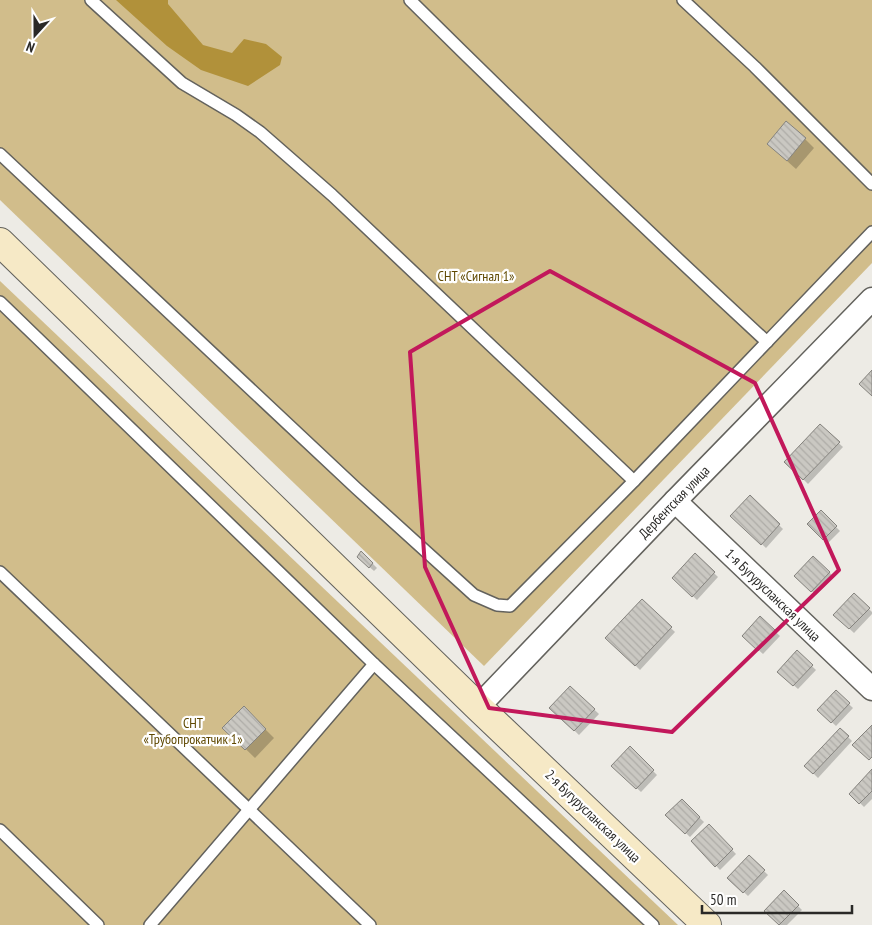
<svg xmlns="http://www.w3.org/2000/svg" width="872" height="925" viewBox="0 0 872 925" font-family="'PT Sans Narrow',sans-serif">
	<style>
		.garden { fill: #d1bd8b }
		.water { fill: #b1913a }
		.shadow { fill: #0003 }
		.building { fill: url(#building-back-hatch); stroke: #85837e }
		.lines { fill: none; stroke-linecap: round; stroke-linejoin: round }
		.lane-casing { stroke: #63625d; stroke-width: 14 }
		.street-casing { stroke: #63625d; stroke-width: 25 }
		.secondary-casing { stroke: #63625d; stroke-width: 30 }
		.lane { stroke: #fff; stroke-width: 11 }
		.street { stroke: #fff; stroke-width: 22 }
		.secondary { stroke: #f6e9c6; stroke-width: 28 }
		.marked { fill: none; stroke: #c2185b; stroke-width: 4; stroke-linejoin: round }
		.labels { text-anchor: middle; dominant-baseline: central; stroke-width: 4.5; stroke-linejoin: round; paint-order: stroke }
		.park-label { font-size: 14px; fill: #5f4800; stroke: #fff }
		.street-label { font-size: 14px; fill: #2a2927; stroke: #fff }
	</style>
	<defs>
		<pattern id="building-back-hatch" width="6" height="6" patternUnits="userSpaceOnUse" patternTransform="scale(1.25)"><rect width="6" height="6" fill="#cac8c2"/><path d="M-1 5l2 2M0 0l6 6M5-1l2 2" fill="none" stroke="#aeaca7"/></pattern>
	</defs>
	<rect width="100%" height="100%" fill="#edebe5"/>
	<g class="garden">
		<path d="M0,0H872V263L484,666L0,200Z"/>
		<path d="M0,281L678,925H0Z"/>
	</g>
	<path class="water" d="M116,0H168V4L203,45L232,53L244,39L266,44L282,57L280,65L248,86L201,70L167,46Z"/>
	<g class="shadow">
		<path d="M805,139L814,148L796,169L768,144Z"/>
		<path d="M820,426L843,447L808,484L786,462Z"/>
		<path d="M750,497L783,529L766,548L732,516Z"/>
		<path d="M821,512L840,531L828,543L809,524Z"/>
		<path d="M362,553L377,568L374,571L358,557Z"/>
		<path d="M695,555L718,577L697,600L674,578Z"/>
		<path d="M813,557L834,577L816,595L795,576Z"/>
		<path d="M854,595L872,612V614L854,633L835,615Z"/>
		<path d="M642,601L675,632L640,670L607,638Z"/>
		<path d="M760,618L780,636L763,654L743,636Z"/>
		<path d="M797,652L816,670L798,689L779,672Z"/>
		<path d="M570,687L599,714L579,735L551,708Z"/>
		<path d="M836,692L853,708L836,726L819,710Z"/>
		<path d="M244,708L274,738L255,758L224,728Z"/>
		<path d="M840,729L852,741L818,778L806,766Z"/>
		<path d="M630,748L657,775L641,792L613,766Z"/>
		<path d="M872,771V799L864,807L851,794Z"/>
		<path d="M682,801L704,822L690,837L667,815Z"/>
		<path d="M709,826L736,854L720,870L693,841Z"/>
		<path d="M749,857L768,875L748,896L729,878Z"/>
		<path d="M784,892L802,910L787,925H780L766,911Z"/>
	</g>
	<g class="building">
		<path d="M786,121L806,138L787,161L767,144Z"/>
		<path d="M872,370V396L859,384Z"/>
		<path d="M820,424L840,442L803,480L784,462Z"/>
		<path d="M750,495L780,524L761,545L730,516Z"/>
		<path d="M821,510L837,526L823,540L807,524Z"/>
		<path d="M361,551L373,563L369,568L357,557Z"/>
		<path d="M695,553L715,572L692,597L672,578Z"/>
		<path d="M813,556L830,572L811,592L794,576Z"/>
		<path d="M854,593L870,608L849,629L833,615Z"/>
		<path d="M642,599L672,627L635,666L605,638Z"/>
		<path d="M760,616L776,631L758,651L742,636Z"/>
		<path d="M797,650L813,665L793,686L777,672Z"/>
		<path d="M570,686L595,709L574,731L549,708Z"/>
		<path d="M836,690L850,703L831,723L817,710Z"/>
		<path d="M244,706L266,729L245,750L222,728Z"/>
		<path d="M872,725V757L869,760L852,745Z"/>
		<path d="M840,728L849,736L813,774L804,766Z"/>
		<path d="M630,746L654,770L636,789L611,766Z"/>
		<path d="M872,769V791L859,804L849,794Z"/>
		<path d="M682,799L700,817L685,834L665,815Z"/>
		<path d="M709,824L733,849L715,867L691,841Z"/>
		<path d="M749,855L765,870L743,893L727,878Z"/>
		<path d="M784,890L799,905L779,925L764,911Z"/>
	</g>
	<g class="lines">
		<defs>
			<g id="lane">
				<path d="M91,0L182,83L236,115L260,132L332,195L634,481"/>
				<path d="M410,0C527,116 646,230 767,342"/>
				<path d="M683,0L755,67L872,184"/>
				<path d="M0,154L356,488L474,595L497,605L510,606L634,481L872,232"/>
				<path d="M0,302L374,664L653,925"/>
				<path d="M0,572L370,925"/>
				<path d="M0,830L98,925"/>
				<path d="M150,925L374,664"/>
			</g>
			<g id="street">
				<path d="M675,501L872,689"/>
				<path d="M478,707L675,501L872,299"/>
			</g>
			<path id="secondary" d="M0,242L478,707L707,925"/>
		</defs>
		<use href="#lane" class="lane-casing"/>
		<use href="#street" class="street-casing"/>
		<use href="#secondary" class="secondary-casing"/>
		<use href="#lane" class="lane"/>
		<use href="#street" class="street"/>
		<use href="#secondary" class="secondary"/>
	</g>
	<path class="marked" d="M550,271L755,383L839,570L672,732L489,708L425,567L410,352Z"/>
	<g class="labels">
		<g class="park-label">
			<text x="476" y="276">СНТ «Сигнал 1»</text>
			<text x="193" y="723">СНТ<tspan x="193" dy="16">«Трубопрокатчик 1»</tspan></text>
		</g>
		<g class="street-label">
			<text transform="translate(674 502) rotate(-46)">Дербентская улица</text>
			<text transform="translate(773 595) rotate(44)">1-я Бугурусланская улица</text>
			<text transform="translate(593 816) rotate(44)">2-я Бугурусланская улица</text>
		</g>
	</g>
	<g transform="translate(35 35) rotate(201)" stroke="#ffffff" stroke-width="4" paint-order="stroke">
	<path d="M0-4L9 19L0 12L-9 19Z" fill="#2a2927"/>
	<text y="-8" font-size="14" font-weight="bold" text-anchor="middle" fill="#2a2927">N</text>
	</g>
	<path d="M702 905v8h150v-8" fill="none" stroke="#2a2927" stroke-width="2.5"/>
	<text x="710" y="905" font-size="15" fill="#2a2927" stroke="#ffffff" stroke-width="4" paint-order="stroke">50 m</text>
</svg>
